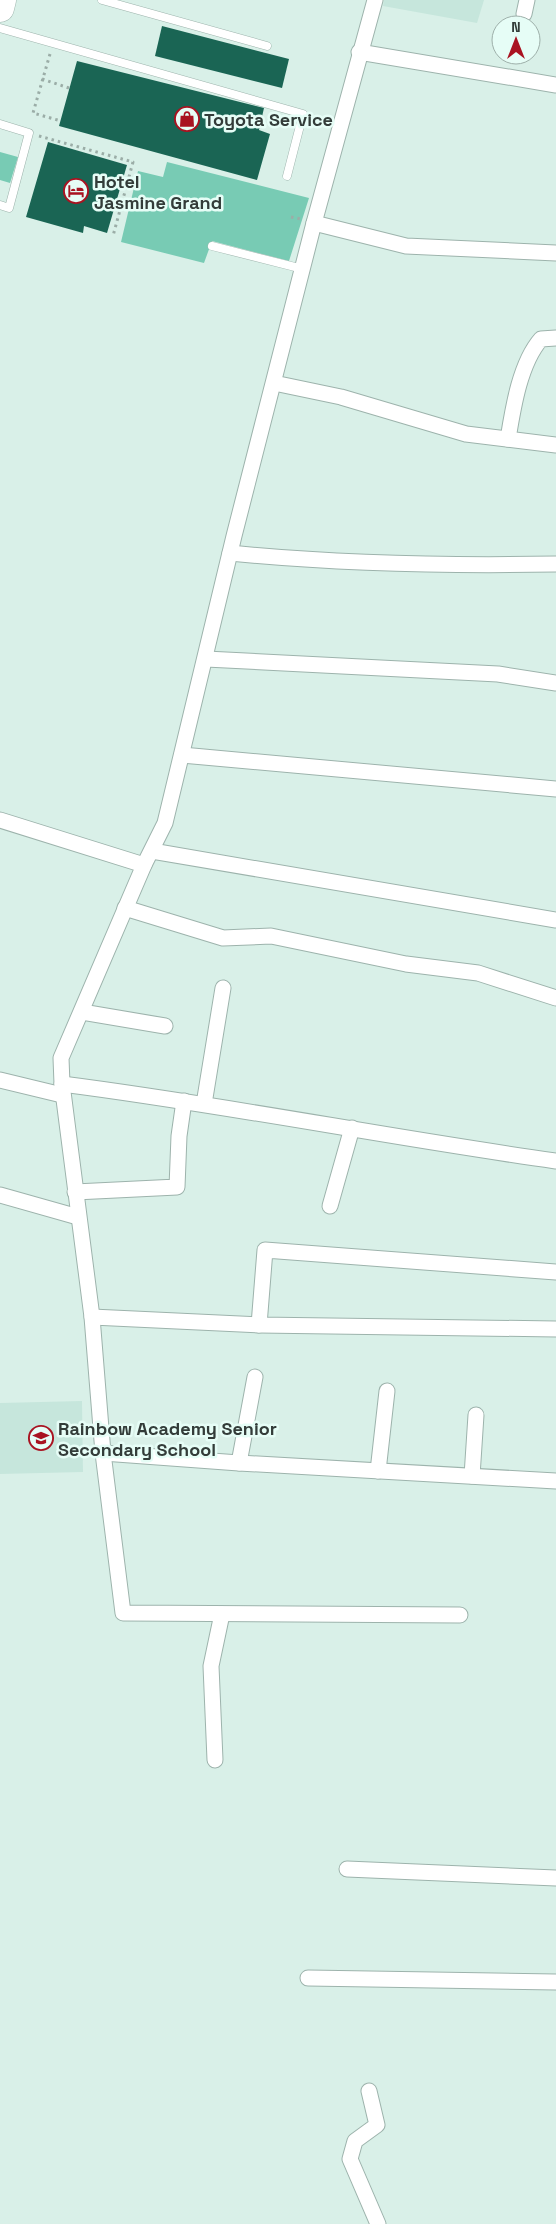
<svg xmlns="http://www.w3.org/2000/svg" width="556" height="2224" viewBox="0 0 556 2224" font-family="'Space Grotesk',sans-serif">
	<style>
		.built { fill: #c6e6dc }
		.green { fill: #78cbb4 }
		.building { fill: #1a6554 }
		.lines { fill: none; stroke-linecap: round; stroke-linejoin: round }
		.lane-casing { stroke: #9db3ac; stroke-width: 9 }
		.street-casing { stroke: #9db3ac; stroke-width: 17 }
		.highway-casing { stroke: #9db3ac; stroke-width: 29 }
		.path { stroke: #9bada7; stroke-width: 3; stroke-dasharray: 2.5 4; stroke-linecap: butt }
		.lane { stroke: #fff; stroke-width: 8 }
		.street { stroke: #fff; stroke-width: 15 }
		.highway { stroke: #fff; stroke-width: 28 }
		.labels { text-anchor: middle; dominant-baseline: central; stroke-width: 5; stroke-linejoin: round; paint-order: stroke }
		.poi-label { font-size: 18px; font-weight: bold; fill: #333c39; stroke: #e6fdf6; text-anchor: start }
	</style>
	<rect width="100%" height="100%" fill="#d9f0e8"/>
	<g class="built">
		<path d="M384,0H484L477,23L383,6Z"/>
		<path d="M82,1401L83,1472L0,1474V1403Z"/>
	</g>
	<g class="green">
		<path d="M0,152L18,157L10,183L0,180Z"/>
		<path d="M167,162L309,198L289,261L212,241L204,263L121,242L138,171L163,177Z"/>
	</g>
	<g class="building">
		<path d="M162,26L289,59L282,88L155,56Z"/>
		<path d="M77,61L264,108L259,130L270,134L257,180L59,126Z"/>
		<path d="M48,142L127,165L107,233L84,226L83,233L26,217Z"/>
	</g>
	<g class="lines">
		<defs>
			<g id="lane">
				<path d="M102,0L267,46"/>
				<path d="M0,28L303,114L287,176"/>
				<path d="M0,124L29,133L9,208L0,205"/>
				<path d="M212,246L303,269"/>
			</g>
			<g id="street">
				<path d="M375,0L314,223L234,536L165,823L144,865L61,1058L62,1084L92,1317L103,1453L123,1613L460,1615"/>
				<path d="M524,14L527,0"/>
				<path d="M359,52L556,85"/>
				<path d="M314,223L406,246L556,253"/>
				<path d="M274,383L341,397L466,434L556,445"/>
				<path d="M508,439C513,408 520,363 541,339L556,338"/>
				<path d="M230,553C340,564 446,566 556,564"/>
				<path d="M206,659L498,674L556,683"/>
				<path d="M182,755L556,789"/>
				<path d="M0,820L144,865"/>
				<path d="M152,851L556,920"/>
				<path d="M125,908L223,938L271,936L406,964L478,973L556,998"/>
				<path d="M82,1012L165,1026"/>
				<path d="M0,1080L62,1095"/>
				<path d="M62,1084C227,1105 391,1138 556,1161"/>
				<path d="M204,1104L223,988"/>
				<path d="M75,1192L177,1187L179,1136L184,1101"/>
				<path d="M0,1195L78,1217"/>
				<path d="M330,1206L352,1128"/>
				<path d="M92,1317L259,1325L556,1329"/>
				<path d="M259,1325L265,1250L556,1272"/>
				<path d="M103,1453L239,1463L556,1481"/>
				<path d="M239,1463L255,1377"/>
				<path d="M378,1471L387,1391"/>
				<path d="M472,1476L476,1415"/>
				<path d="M215,1760L211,1666L222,1614"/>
				<path d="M347,1869L556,1878"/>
				<path d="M308,1978L556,1982"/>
				<path d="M369,2091L377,2125L355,2141L350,2159L378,2224"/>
			</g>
			<path id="highway" d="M0,8L2,0"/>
		</defs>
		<use href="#lane" class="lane-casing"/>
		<use href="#street" class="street-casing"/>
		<use href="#highway" class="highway-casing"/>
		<g class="path">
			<path d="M50,54L33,113L61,121"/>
			<path d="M42,79L69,88"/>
			<path d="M39,136L133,162L113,236"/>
			<path d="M291,217L301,219"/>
		</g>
		<use href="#lane" class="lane"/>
		<use href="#street" class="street"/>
		<use href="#highway" class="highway"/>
	</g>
	<defs>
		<symbol id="shop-ring" viewBox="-11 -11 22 22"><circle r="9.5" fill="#e6fdf6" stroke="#a91321" stroke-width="1.5"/><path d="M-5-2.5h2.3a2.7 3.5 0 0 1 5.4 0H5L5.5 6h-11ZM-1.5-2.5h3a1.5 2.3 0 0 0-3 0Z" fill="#a91321"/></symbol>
		<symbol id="hotel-ring" viewBox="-11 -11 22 22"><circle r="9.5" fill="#e6fdf6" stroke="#a91321" stroke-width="1.5"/><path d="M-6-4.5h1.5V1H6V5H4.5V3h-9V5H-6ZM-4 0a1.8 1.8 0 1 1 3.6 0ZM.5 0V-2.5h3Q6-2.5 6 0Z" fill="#a91321"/></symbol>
		<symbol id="school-ring" viewBox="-11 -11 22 22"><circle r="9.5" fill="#e6fdf6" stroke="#a91321" stroke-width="1.5"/><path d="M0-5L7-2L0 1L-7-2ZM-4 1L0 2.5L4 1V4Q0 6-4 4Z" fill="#a91321"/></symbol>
	</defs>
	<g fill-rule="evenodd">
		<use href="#shop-ring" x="173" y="105" width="28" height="28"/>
		<use href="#hotel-ring" x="62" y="177" width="28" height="28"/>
		<use href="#school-ring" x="27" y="1424" width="28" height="28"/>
	</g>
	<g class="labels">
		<g class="poi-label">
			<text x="204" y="119">Toyota Service</text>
			<text x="94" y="181">Hotel<tspan x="94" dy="21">Jasmine Grand</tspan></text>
			<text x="58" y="1428">Rainbow Academy Senior<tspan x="58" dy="21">Secondary School</tspan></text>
		</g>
	</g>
	<g transform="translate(516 40)"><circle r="24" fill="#e6fdf6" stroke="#9eb0aa"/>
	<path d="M0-4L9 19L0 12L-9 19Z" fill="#a91321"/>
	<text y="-8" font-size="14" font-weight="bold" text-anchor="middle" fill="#333c39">N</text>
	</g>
</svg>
